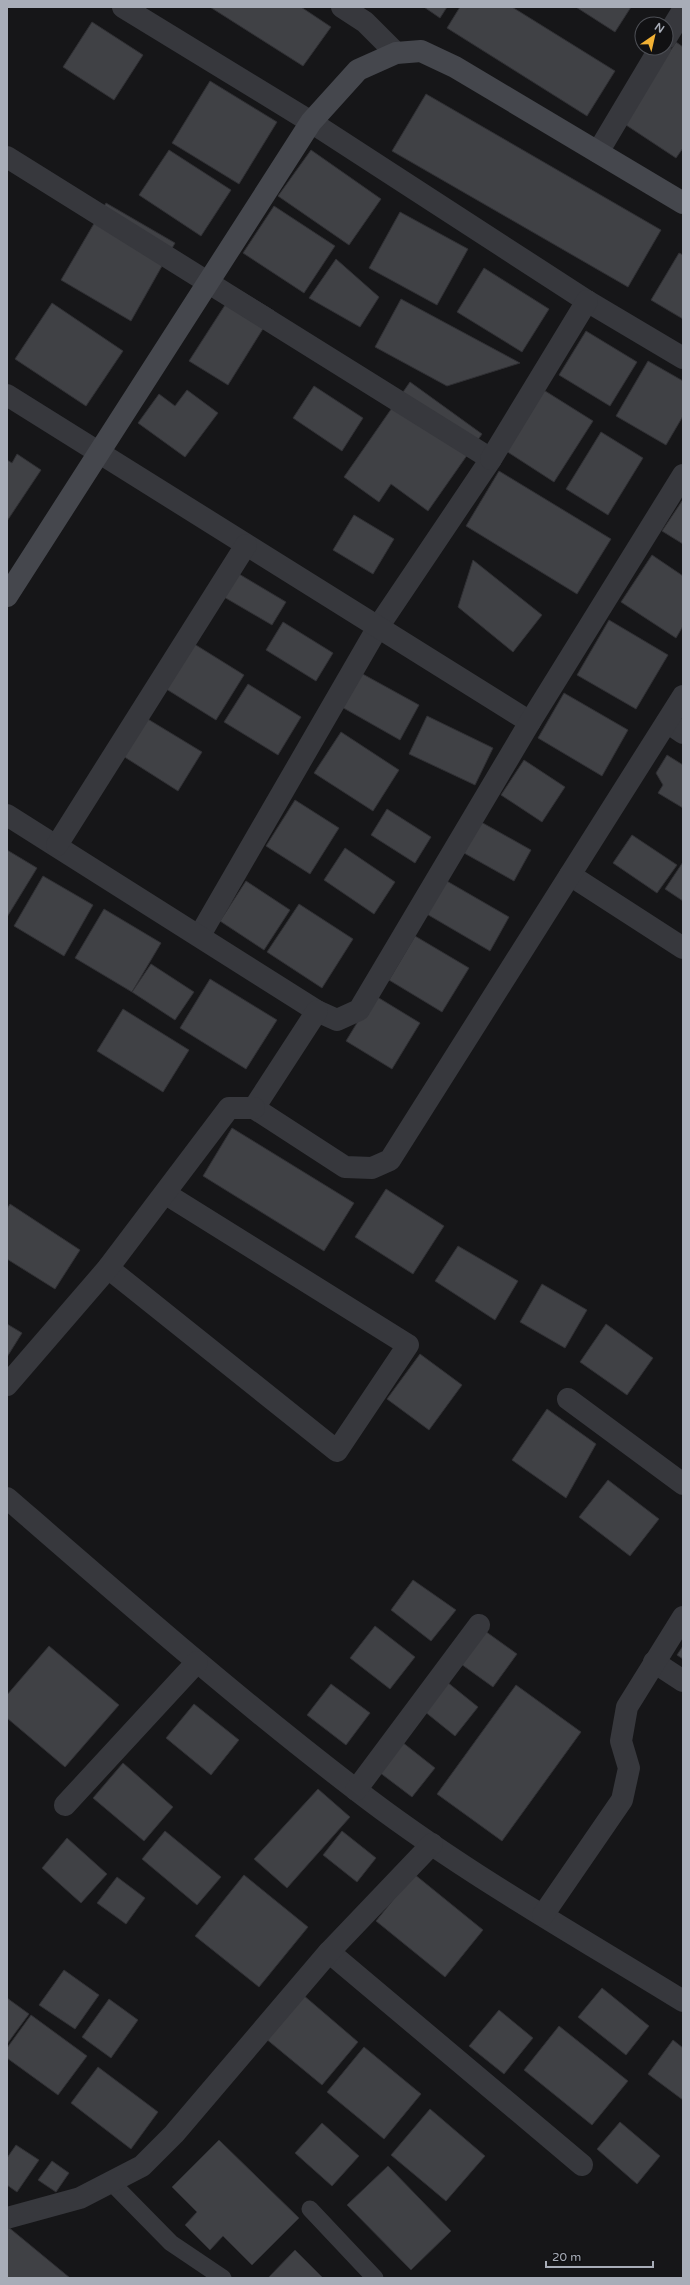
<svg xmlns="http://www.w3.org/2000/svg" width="690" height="2285" viewBox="0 0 690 2285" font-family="'Varela Round',sans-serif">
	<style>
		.building { fill: #404145; stroke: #303034 }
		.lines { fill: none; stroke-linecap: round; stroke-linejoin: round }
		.lane { stroke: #37383d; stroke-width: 17 }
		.street { stroke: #37383d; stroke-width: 22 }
		.secondary { stroke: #45474d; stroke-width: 22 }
	</style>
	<rect width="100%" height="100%" fill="#161618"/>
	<g class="building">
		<path d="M210,7H301L331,27L303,66Z"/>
		<path d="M424,7H447L440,18Z"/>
		<path d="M460,7H512L615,71L587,116L447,28Z"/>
		<path d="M576,7H631L615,32Z"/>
		<path d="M92,22L143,55L114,100L63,67Z"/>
		<path d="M676,42L683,47V148L676,158L623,123Z"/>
		<path d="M210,81L277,122L239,184L172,143Z"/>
		<path d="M426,94L661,230L628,287L392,151Z"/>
		<path d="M169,150L231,190L201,236L139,195Z"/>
		<path d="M311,150L381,199L349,245L278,196Z"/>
		<path d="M106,203L175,243L131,321L61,280Z"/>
		<path d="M274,206L335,246L304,293L243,253Z"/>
		<path d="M400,212L468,249L437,305L369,268Z"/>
		<path d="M679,253L683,255V319L651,300Z"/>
		<path d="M336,259L379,297L360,327L309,298Z"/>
		<path d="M484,268L549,309L522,352L457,312Z"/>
		<path d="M236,288L274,311L228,385L189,361Z"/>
		<path d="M401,299L520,363L447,386L375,347Z"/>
		<path d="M52,303L123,351L86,406L15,359Z"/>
		<path d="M586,331L637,362L610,406L559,375Z"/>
		<path d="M648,361L683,381V416L666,445L616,416Z"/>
		<path d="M410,382L482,434L428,511L391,484L379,502L344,477Z"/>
		<path d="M314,386L363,418L342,451L293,418Z"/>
		<path d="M542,389L593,421L554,482L503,449Z"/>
		<path d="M187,390L218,413L185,457L138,423L159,394L175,406Z"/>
		<path d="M601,432L643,458L608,515L566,489Z"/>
		<path d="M17,454L41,470L7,521V460L12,463Z"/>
		<path d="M499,471L611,539L577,594L466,526Z"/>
		<path d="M682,501L683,502V544L662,531Z"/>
		<path d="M354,515L394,539L373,574L333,550Z"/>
		<path d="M652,555L683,576V626L676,638L621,602Z"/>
		<path d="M473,560L542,615L513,652L458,607Z"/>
		<path d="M239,574L286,602L272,625L224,597Z"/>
		<path d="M609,620L668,655L636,709L577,675Z"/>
		<path d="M283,622L333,653L316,681L266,650Z"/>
		<path d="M191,642L244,675L216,720L163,687Z"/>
		<path d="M359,672L419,705L400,740L340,706Z"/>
		<path d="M248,684L301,717L278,755L224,722Z"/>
		<path d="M564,693L628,730L602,776L538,738Z"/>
		<path d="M427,716L493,748L475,785L409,754Z"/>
		<path d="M146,718L202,752L178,791L123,756Z"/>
		<path d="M341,732L399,770L373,811L314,773Z"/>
		<path d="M667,755L683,765V808L658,793L663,785L656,773Z"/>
		<path d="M524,760L565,787L542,822L501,795Z"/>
		<path d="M295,800L339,828L310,874L266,846Z"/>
		<path d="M387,809L431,837L415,863L371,835Z"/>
		<path d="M481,822L531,850L514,881L464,853Z"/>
		<path d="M632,835L677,865L657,893L613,863Z"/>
		<path d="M345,848L395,882L374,914L324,880Z"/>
		<path d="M7,850L37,868L7,917Z"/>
		<path d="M683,862V901L665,889Z"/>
		<path d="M43,876L93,905L64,956L14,926Z"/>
		<path d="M445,880L509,917L490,951L425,913Z"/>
		<path d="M246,881L290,910L264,950L220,921Z"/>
		<path d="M299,904L353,939L322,988L267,952Z"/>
		<path d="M104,909L161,943L132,992L75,958Z"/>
		<path d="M415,936L469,968L442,1012L389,980Z"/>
		<path d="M151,964L194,992L175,1020L132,992Z"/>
		<path d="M210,979L277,1020L246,1069L180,1028Z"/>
		<path d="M374,995L420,1023L392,1069L346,1041Z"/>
		<path d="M123,1009L189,1050L163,1092L97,1051Z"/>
		<path d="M232,1128L354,1203L324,1251L203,1176Z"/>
		<path d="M386,1189L444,1226L413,1274L355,1237Z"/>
		<path d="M10,1204L80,1250L55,1289L7,1259V1209Z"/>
		<path d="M458,1246L518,1281L495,1320L435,1281Z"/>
		<path d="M542,1284L587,1310L565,1348L520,1322Z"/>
		<path d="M7,1324L22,1333L7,1357Z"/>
		<path d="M606,1324L653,1358L627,1395L580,1362Z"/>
		<path d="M420,1354L462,1385L429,1430L387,1399Z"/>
		<path d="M547,1409L596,1444L566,1498L512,1460Z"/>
		<path d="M608,1480L659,1519L630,1556L579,1517Z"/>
		<path d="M413,1580L456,1610L431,1641L391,1610Z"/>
		<path d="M375,1626L415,1657L390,1689L350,1658Z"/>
		<path d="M485,1631L517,1654L493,1687L461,1664Z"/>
		<path d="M49,1646L119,1705L65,1767L7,1718V1695Z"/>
		<path d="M683,1646V1659L677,1655Z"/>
		<path d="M447,1682L478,1707L455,1736L424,1711Z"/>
		<path d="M331,1684L370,1713L346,1745L307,1715Z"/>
		<path d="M516,1685L581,1732L502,1841L437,1794Z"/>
		<path d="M194,1704L239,1740L211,1775L166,1738Z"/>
		<path d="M402,1742L435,1768L412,1797L379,1772Z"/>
		<path d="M123,1763L173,1807L144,1841L93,1798Z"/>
		<path d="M318,1789L350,1817L287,1888L254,1859Z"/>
		<path d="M165,1831L221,1877L197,1905L142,1859Z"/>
		<path d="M342,1831L376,1858L357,1882L323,1855Z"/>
		<path d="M67,1838L107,1874L81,1903L42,1868Z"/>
		<path d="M414,1874L483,1930L445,1977L376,1921Z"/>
		<path d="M244,1875L308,1927L259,1987L195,1936Z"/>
		<path d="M117,1877L145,1898L126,1924L97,1903Z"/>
		<path d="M64,1970L99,1995L75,2029L39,2005Z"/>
		<path d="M602,1988L649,2026L626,2055L578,2017Z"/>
		<path d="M302,1994L358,2042L322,2085L265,2038Z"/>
		<path d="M7,1998L29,2014L7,2044Z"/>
		<path d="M109,1999L138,2020L111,2058L82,2037Z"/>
		<path d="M499,2010L533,2038L504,2074L469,2046Z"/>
		<path d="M31,2015L87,2056L58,2095L7,2058V2048Z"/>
		<path d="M559,2026L628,2081L592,2125L524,2070Z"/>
		<path d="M673,2040L683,2048V2100L648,2074Z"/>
		<path d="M364,2047L421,2094L384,2139L327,2092Z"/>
		<path d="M98,2067L158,2112L131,2149L71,2103Z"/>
		<path d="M430,2109L485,2156L446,2201L391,2155Z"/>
		<path d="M620,2122L660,2156L637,2184L597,2149Z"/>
		<path d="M322,2123L359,2156L332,2186L295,2153Z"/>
		<path d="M219,2140L299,2218L252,2265L223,2236L210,2250L185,2225L197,2212L172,2187Z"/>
		<path d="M16,2145L39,2160L17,2192L7,2185V2158Z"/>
		<path d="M52,2161L69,2173L56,2192L38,2180Z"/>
		<path d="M388,2166L451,2231L411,2270L347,2205Z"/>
		<path d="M7,2226L70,2278H7Z"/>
		<path d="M295,2250L323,2278H268Z"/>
	</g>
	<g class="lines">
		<g class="lane">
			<path d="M110,2181L171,2243L223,2278"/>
			<path d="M310,2209L375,2278"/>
		</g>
		<g class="street">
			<path d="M123,7L311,122L587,301L683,358"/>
			<path d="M342,7L365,22L396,53"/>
			<path d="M666,38L683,10"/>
			<path d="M598,152L660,48"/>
			<path d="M7,157L491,459L378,627L200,935"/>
			<path d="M7,395L530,722"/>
			<path d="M491,459L587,301"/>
			<path d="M667,722L683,733"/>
			<path d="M7,815L317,1011L337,1020L359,1010L530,722L683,475"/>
			<path d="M57,845L246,545"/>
			<path d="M570,875L683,948"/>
			<path d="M317,1011L254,1108L345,1167L372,1168L390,1160L683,696"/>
			<path d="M108,1268L337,1451L408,1345L166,1194"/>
			<path d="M7,1385L108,1268L229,1108H254"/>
			<path d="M568,1399L683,1484"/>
			<path d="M7,1498C121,1597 235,1697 355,1789C458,1869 573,1933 683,2001"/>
			<path d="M654,1662L683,1681"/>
			<path d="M356,1790L479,1625"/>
			<path d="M65,1805L197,1662"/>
			<path d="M543,1915L622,1800L629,1768L621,1741L627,1707L683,1617"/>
			<path d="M329,1952L582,2165"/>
			<path d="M7,2218L80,2198L142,2166L174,2134L329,1952L432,1844"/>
		</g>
		<path class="secondary" d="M7,596L311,122L358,70L396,53L421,51L455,67L683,203"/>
	</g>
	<rect width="690" height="2285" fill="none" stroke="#a8adb8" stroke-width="16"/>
	<g transform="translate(654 36) rotate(34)"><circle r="19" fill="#111113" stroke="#4d4f55"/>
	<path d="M0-3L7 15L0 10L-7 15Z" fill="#f2b134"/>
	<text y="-6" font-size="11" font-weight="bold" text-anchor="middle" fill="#a8adb8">N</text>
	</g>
	<path d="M546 2261v6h107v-6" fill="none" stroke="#a8adb8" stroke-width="2"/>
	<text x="552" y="2261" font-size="12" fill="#a8adb8" stroke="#111113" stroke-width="3" paint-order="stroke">20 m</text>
</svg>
